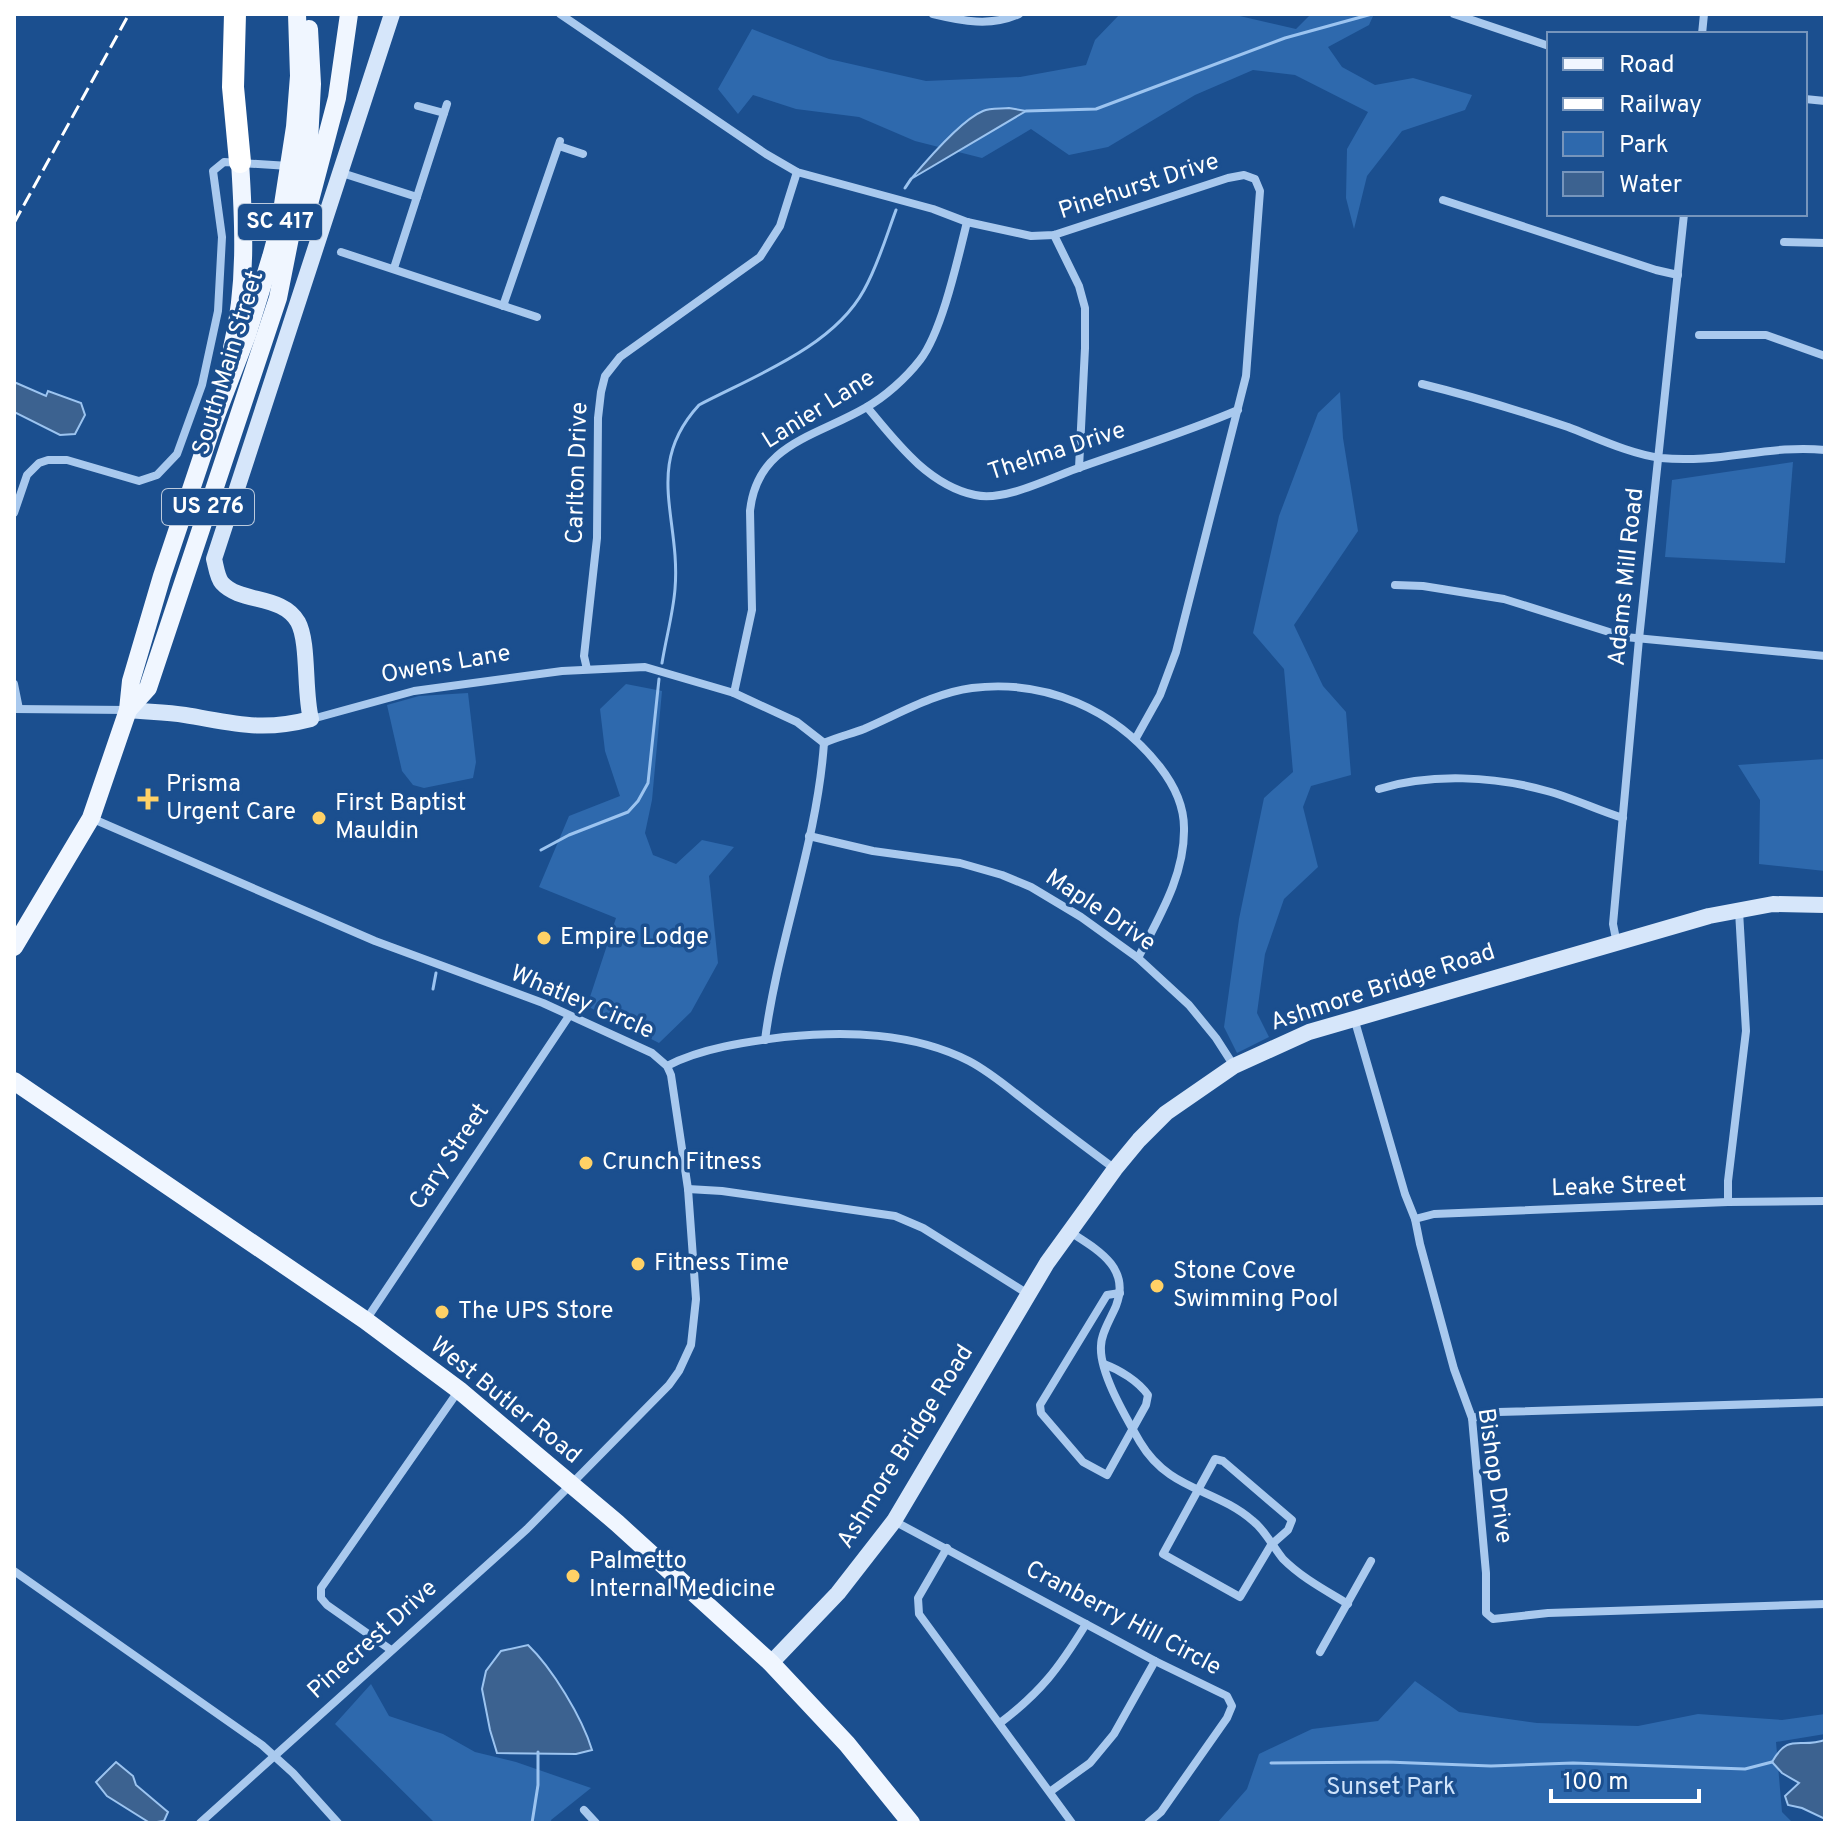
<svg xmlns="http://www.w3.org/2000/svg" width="1839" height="1837" viewBox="0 0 1839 1837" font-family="Overpass,sans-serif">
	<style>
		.green { fill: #2e69ad }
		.water { fill: #3c6290; stroke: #9cc4f0; stroke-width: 2 }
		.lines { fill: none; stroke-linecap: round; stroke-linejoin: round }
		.stream { stroke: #9cc4f0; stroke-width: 3 }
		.street { stroke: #a9c9ee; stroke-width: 8 }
		.secondary { stroke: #d6e6fa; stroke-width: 16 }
		.primary { stroke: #f0f6ff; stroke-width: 18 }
		.highway { stroke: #fff; stroke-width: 22 }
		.rail { stroke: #fff; stroke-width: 3; stroke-dasharray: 14 6; stroke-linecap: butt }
		.poi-dot { fill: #ffd166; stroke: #1b4f8f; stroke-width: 3 }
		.labels { text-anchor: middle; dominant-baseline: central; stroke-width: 7; stroke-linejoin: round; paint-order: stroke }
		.shield { fill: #1b4f8f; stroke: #bbcadd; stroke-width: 2 }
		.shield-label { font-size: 22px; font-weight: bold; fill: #fff }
		.street-label { font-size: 24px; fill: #fff; stroke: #1b4f8f }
		.poi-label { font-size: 24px; fill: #fff; stroke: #1b4f8f; text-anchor: start }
		.park-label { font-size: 24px; fill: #cfe3fa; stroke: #1b4f8f }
	</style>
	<rect width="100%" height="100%" fill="#1b4f8f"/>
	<g class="green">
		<path d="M1120,14H1231L1296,29L1311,14H1374L1369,25L1328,47L1342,67L1375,85L1413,78L1472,95L1465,110L1402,131L1367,176L1354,229L1346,198L1347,149L1368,112L1295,75L1253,70L1195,95L1108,147L1069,155L1031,129L982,158L915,141L859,117L796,109L753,95L738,114L718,89L752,29L829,59L926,81L1020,77L1086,65L1095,40Z"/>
		<path d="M1340,392L1343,438L1358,531L1294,625L1323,686L1346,712L1351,775L1311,786L1303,807L1318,867L1284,899L1265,954L1257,1013L1269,1037L1237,1053L1224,1027L1239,919L1264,798L1293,772L1284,669L1253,633L1279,516L1318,413Z"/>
		<path d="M1793,462L1785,563L1665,557L1672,480Z"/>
		<path d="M626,684L662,691L652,800L645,833L653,855L676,864L702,840L734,847L709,876L718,963L691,1012L659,1043L587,1006L616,918L539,887L569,816L620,796L605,751L600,709Z"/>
		<path d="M468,693L476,762L473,778L424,788L413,785L402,771L387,705L419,696Z"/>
		<path d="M1825,759V871L1759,864L1760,800L1738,765Z"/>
		<path d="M1415,1681L1459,1712L1537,1723L1638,1726L1698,1714L1782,1720L1825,1714V1734L1776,1742L1782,1812L1793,1823H1217L1247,1789L1259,1754L1312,1729L1378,1721Z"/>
		<path d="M371,1684L389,1716L443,1734L475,1752L516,1762L591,1788L551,1820L552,1823H435L335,1724Z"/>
	</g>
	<g class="water">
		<path d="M1009,108L1026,111L911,179C927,160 961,120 983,111C990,108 1001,109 1009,108Z"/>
		<path d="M14,382L46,396L48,391L81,403L85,415L75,434L60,435L14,412Z"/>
		<path d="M528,1645C552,1668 582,1717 592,1750L576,1754L497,1753L490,1730L482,1689L486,1671L501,1651Z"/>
		<path d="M1825,1740V1819L1802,1808L1788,1805L1785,1796L1799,1783L1782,1773L1772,1762C1789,1732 1799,1749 1825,1740Z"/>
		<path d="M116,1762L133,1776L136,1785L168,1812L164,1821L150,1823L107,1796L96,1782Z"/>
	</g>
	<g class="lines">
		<g class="stream">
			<path d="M1026,111L1096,109L1285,38L1372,14"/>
			<path d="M905,188L911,179"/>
			<path d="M662,663C666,638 673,614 675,589C681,518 643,466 699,405C754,376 833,347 864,290C878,265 886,237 896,210"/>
			<path d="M541,850L569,835L628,812L638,801L648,783L659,679"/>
			<path d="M433,989L436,973"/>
			<path d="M1271,1763L1387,1762L1491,1766L1573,1763L1745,1769L1772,1762"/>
			<path d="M532,1823L538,1785V1752"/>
		</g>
		<g class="street">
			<path d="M560,14L766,154L797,172L933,209L967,222L1031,236L1054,235L1228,178L1244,175L1255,179L1260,191L1246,376L1176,652L1160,695L1136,738"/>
			<path d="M933,14C962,21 991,27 1019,14"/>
			<path d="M1454,14L1549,46"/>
			<path d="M1702,34L1704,14"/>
			<path d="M1805,99L1825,101"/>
			<path d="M418,106L444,113"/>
			<path d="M559,146L583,154"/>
			<path d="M342,173L417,197"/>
			<path d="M1443,200L1656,270L1678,275"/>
			<path d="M1054,235L1079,286L1085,308V348L1079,468"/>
			<path d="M1784,242L1825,243"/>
			<path d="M341,252L537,317"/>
			<path d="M394,268L447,104"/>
			<path d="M503,306L560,141"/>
			<path d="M1699,335H1766L1825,356"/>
			<path d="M1422,384C1471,396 1520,411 1568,427C1597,438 1630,454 1661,458C1719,464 1770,444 1825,450"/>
			<path d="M867,407C896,442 928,485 975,495C1005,502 1052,477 1081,467C1134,448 1187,432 1238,410"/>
			<path d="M14,513L27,475L39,463L48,460H67L139,481L157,475L177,454L202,385L218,311L222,237L213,171L224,162L289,166"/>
			<path d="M1395,585L1423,586L1504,599L1625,637L1825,656"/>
			<path d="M587,669L584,656L597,538L598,418L601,392L605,376L620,357L760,257L780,226L797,172"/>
			<path d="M14,684L19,709"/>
			<path d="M734,693L752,610L750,511C757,444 815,437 865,408C885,397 906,378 920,360C942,332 958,258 967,222"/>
			<path d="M14,709L128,710"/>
			<path d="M312,719L414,691L562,671L645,667L734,693L797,722L824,743"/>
			<path d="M824,743C837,737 851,734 864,729C899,714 934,693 972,688C1045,679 1115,709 1160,767C1174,785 1184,804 1184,828C1185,875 1159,917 1138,958"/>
			<path d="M1379,789C1430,773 1495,776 1547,791C1573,798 1597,810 1623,818"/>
			<path d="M91,818L375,941L543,1003L652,1053L667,1066L671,1075L688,1189L696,1299L691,1345L679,1371L669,1385L527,1529L200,1823"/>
			<path d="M809,836L873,851L960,863L1002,875L1031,887L1081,917L1138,958L1189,1005L1216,1038L1234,1066"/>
			<path d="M1617,944L1613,924L1639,639L1684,214"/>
			<path d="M1354,1018L1405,1194L1415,1219L1420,1244L1454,1369L1472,1418L1486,1573V1613L1493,1619L1548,1613L1825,1604"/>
			<path d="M765,1040C778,940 817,844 824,743"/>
			<path d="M667,1066C701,1048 746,1042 784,1037C846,1031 912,1032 969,1061C992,1073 1012,1091 1033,1107C1060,1128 1088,1149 1115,1169"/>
			<path d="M688,1189L722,1191L895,1216L923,1228L1028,1294"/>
			<path d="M1728,1202V1181L1746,1031L1739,911"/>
			<path d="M1415,1219L1434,1214L1728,1202L1825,1201"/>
			<path d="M1070,1232C1098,1250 1131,1268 1116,1306C1111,1318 1101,1333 1101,1346C1099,1373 1127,1419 1140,1442C1169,1491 1215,1488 1253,1521C1265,1530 1273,1547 1283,1559C1302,1578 1325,1590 1348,1604"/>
			<path d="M366,1320L569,1016"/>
			<path d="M1104,1364C1120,1370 1138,1381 1148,1395L1146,1405L1107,1475L1083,1462L1041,1413L1040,1405L1107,1295L1120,1293"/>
			<path d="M1472,1418L1498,1412L1825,1402"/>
			<path d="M1215,1459L1223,1461L1292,1520L1288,1530L1271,1545L1240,1597L1163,1554Z"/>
			<path d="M894,1521L1155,1661L1227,1696L1232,1706L1227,1718L1161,1812L1148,1823"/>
			<path d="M947,1548L918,1598L919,1614L1072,1823"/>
			<path d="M14,1571L262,1745L293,1773L338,1823"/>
			<path d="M391,1650L327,1605L321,1598V1588L459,1390"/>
			<path d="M1320,1652L1371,1561"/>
			<path d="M1000,1723C1041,1692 1059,1668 1086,1624"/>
			<path d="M1051,1791L1090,1763L1114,1734L1155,1661"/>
			<path d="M584,1810L596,1823"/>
		</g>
		<g class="secondary">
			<path d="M128,710C147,712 167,712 185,715C234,723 261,732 311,719C304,693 309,642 298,622C282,594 241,604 222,583C217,577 216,566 214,559L392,14"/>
			<path d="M771,1663L838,1593L894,1521L1047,1263L1115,1169L1139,1140L1166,1113L1234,1066L1309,1032L1709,916L1773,904L1825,905"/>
		</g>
		<g class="primary">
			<path d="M303,227L337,98L349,14"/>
			<path d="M232,348C247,287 244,224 240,162"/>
			<path d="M128,710L148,688L278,298L309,142L312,84L309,29"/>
			<path d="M14,947L91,818L128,710L131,681L162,576L214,421L247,335L271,257L280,224L295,127L299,76L297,14"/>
			<path d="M14,1081L365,1320L459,1390L617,1523L771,1663L847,1744L911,1823"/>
		</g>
		<path class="highway" d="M235,14L233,87L240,162"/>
		<path class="rail" d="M14,223L129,14"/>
	</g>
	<g class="poi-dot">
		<path d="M144 787h8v8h8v8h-8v8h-8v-8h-8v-8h8z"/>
		<circle cx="319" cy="818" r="8"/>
		<circle cx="544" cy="938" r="8"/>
		<circle cx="586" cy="1163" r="8"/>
		<circle cx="638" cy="1264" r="8"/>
		<circle cx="1157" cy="1286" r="8"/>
		<circle cx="442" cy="1312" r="8"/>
		<circle cx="573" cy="1576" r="8"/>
	</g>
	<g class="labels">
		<g class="shield">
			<rect x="238" y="204" width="84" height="36" rx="6"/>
			<rect x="162" y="489" width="92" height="36" rx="6"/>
		</g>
		<g class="shield-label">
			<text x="280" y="222">SC 417</text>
			<text x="208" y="507">US 276</text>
		</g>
		<g class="street-label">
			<text transform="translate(1139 187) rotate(-18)">Pinehurst Drive</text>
			<text transform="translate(229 363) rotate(-73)">South Main Street</text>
			<text transform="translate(819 410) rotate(-32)">Lanier Lane</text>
			<text transform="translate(1057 452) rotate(-18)">Thelma Drive</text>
			<text transform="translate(578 473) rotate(-88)">Carlton Drive</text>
			<text transform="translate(1627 577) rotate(-84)">Adams Mill Road</text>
			<text transform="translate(446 665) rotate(-10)">Owens Lane</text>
			<text transform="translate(1100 911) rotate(34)">Maple Drive</text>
			<text transform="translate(1383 988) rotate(-18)">Ashmore Bridge Road</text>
			<text transform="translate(582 1003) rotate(23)">Whatley Circle</text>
			<text transform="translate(450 1157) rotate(-56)">Cary Street</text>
			<text transform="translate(1619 1187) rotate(-2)">Leake Street</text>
			<text transform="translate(505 1401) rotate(39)">West Butler Road</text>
			<text transform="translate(906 1447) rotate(-58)">Ashmore Bridge Road</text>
			<text transform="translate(1494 1476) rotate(82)">Bishop Drive</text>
			<text transform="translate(1123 1619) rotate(28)">Cranberry Hill Circle</text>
			<text transform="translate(373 1640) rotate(-42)">Pinecrest Drive</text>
		</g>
		<g class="poi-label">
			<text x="166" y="785">Prisma<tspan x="166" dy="28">Urgent Care</tspan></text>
			<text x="335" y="804">First Baptist<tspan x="335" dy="28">Mauldin</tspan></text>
			<text x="560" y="938">Empire Lodge</text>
			<text x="602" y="1163">Crunch Fitness</text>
			<text x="654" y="1264">Fitness Time</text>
			<text x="1173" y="1272">Stone Cove<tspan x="1173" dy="28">Swimming Pool</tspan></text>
			<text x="458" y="1312">The UPS Store</text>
			<text x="589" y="1562">Palmetto<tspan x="589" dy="28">Internal Medicine</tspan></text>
		</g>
		<g class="park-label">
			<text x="1391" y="1788">Sunset Park</text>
		</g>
	</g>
	<rect width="1839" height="1837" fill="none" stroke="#ffffff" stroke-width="32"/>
	<rect x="1547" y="32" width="260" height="184" fill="#1b4f8f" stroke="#7695bc" stroke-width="2"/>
	<rect x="1563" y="58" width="40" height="12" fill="#f0f6ff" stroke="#7695bc" stroke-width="2"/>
	<text x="1619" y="72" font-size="24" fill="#ffffff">Road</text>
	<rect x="1563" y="98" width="40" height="12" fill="#ffffff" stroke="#7695bc" stroke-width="2"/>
	<text x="1619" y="112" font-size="24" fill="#ffffff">Railway</text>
	<rect x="1563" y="132" width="40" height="24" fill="#2e69ad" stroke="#7695bc" stroke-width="2"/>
	<text x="1619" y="152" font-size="24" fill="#ffffff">Park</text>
	<rect x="1563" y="172" width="40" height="24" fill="#3c6290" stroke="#7695bc" stroke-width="2"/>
	<text x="1619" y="192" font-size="24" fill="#ffffff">Water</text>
	<path d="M1551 1789v12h148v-12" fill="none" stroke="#ffffff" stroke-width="4"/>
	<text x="1563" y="1789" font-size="24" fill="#ffffff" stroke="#1b4f8f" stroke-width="6" paint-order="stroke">100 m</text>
</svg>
